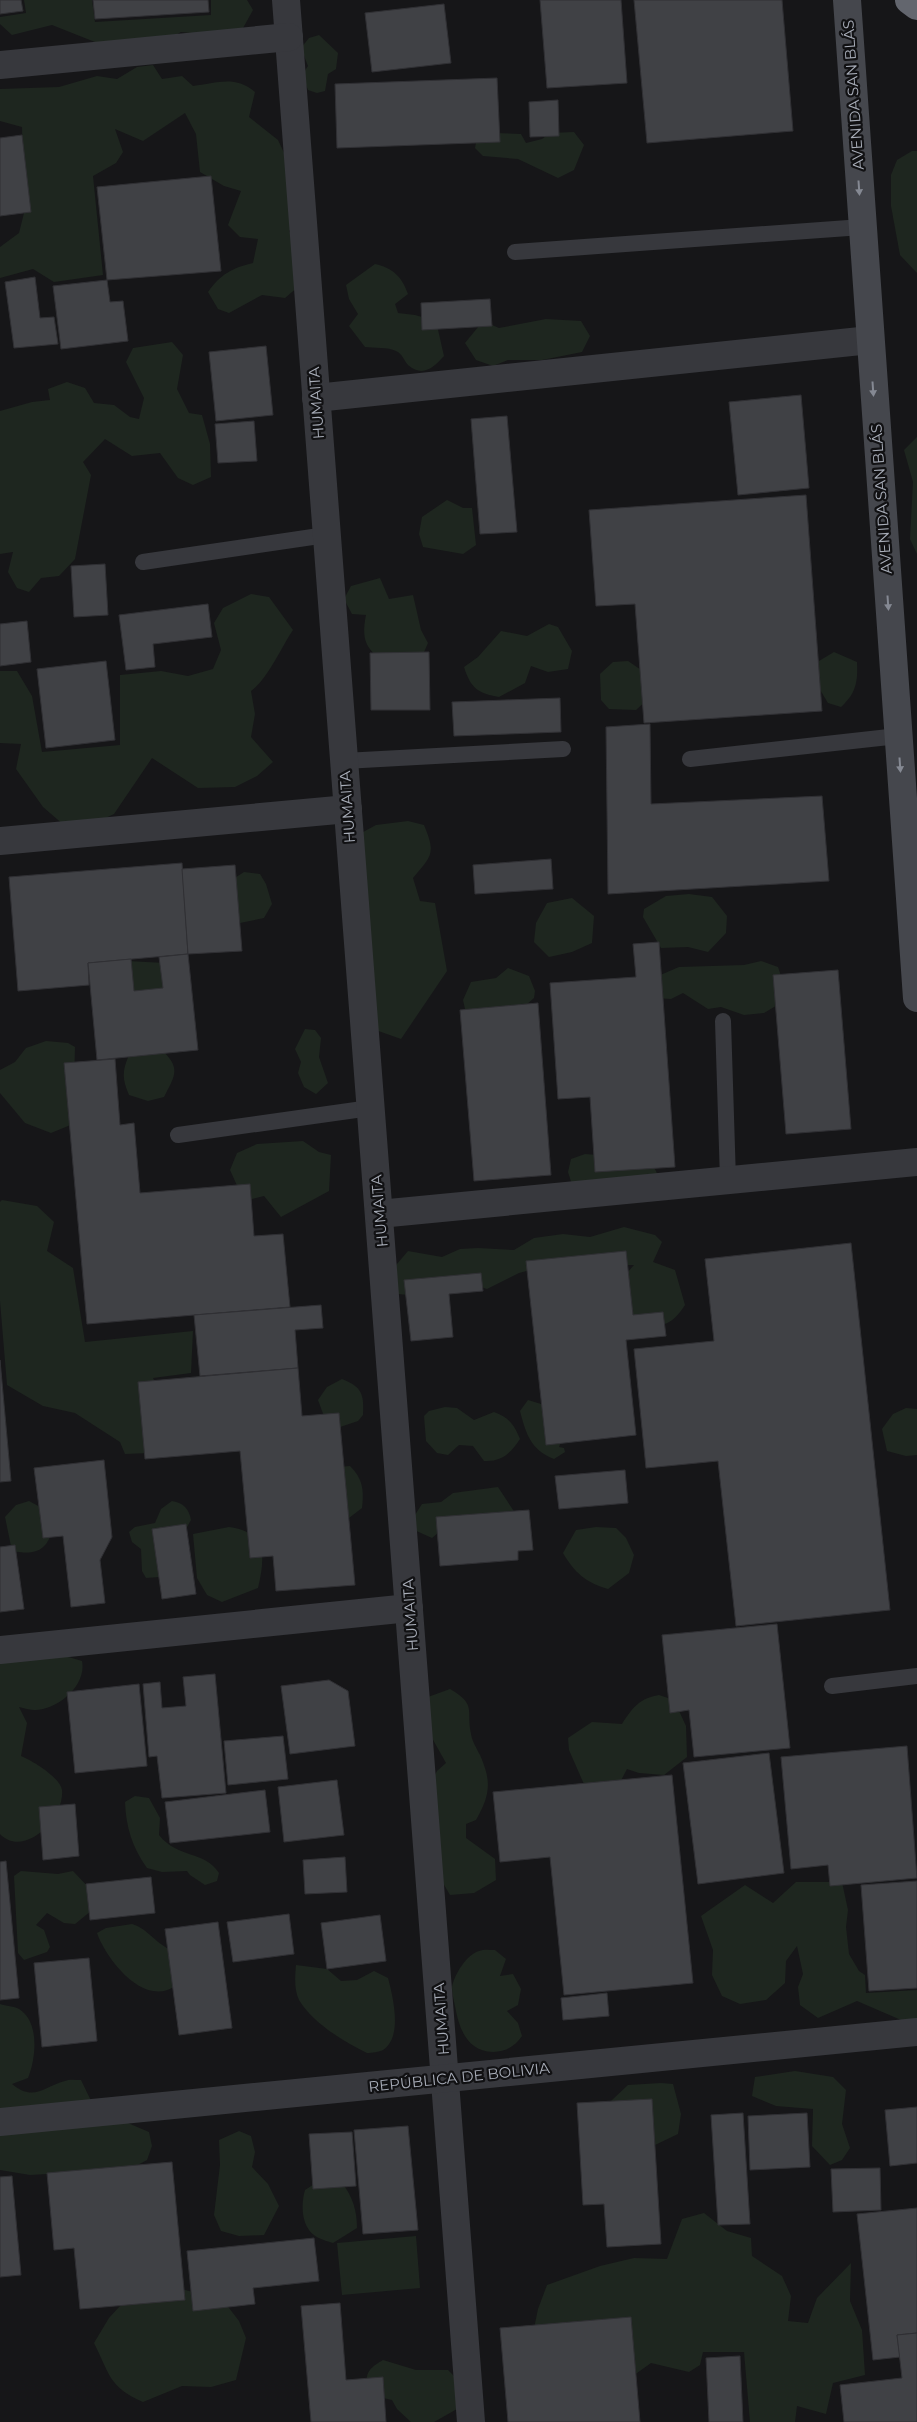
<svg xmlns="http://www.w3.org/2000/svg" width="917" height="2422" viewBox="0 0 917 2422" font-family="Montserrat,sans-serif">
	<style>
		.green { fill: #1e261f }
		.building { fill: #404145; stroke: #303034 }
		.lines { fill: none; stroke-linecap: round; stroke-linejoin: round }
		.lane { stroke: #37383d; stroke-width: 16 }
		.street { stroke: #37383d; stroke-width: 28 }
		.secondary { stroke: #45474d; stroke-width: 28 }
		.highway { stroke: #63666e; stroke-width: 28 }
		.oneway { fill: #858993 }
		.labels { text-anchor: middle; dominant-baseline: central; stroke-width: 4.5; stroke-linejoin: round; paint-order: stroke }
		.street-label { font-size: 15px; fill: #a8adb8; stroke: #111113 }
	</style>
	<rect width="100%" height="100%" fill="#161618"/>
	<g class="green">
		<path d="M24,0H92L95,22L211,15V0H247L253,10L243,28L203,34L181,32L160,44L105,46L52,25L12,35L0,24V17L26,13Z"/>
		<path d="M319,35L338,53L336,69L328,74L325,91L317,93L308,90L302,75L308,66L301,48L309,38Z"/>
		<path d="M153,65L162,79L182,76L193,86C216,83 236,75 255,92L249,117L278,140L285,155L298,222L289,231L296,240L299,286L285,298L262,295L229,313L218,309L208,292C221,274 232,268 253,263L258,239L240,237L228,225L241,191L224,186L200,172L196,134L185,113L143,141L115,129L123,152L116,163L93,176L103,275L54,282L33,269L0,278V247L19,233L24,213L22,127L0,121V89L59,87L97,76L117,79L137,67Z"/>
		<path d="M574,132L584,145L574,170L558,178L518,159L483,156L475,148L477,138L494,133L521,134L526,143L542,139L550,133Z"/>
		<path d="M912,151H917V273L900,255L891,206V175L897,160Z"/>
		<path d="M375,264C393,268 402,277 408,294L395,304L398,313L415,315L436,321L444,356C434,367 423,378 408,365C404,361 403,354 396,351C388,347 374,348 365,347L349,326L358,314L349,299L346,285Z"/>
		<path d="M546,319L581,321L590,336L582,352L542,360H508L493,366L476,360L465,343L483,321L499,328Z"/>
		<path d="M172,342L183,355L177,389L189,413L202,415L210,444L211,477L193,485L178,478L160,453L132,456L105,439L83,462L91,475L75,559L59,576L41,578L29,592L17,588L8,572L13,552L0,554V411L32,402L50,400L48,389L67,382L85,388L94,403L114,405L130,417L139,419L144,398L126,362L133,348Z"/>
		<path d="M917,437V554L910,539L913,482L904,450Z"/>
		<path d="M447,500L463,508H472L476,545L463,554L423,547L419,534L422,517Z"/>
		<path d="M380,578L389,599L413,595L421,630L428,643L421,659L389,668C369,649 360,645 366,615L352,614L344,599L351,586Z"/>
		<path d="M251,594L269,597L293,630C281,648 267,680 251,691L255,714L251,737L273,762L257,776L235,787L198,788L152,758L114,814L87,827L65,826L43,807L16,769L21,744L0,743V671H17L32,696L42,752L120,745V675L161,671L188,676L213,669L221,650L214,623L223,608Z"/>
		<path d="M549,624L558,627L572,651L568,669L548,672L531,666L525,683L499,697C478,693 471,689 464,667L478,657L501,631L527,636Z"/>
		<path d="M834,652L857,662C858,682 856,693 841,707L828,703L816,683L819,661Z"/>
		<path d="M628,661L647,674L649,698L636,710L609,709L601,700L600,674L613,662Z"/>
		<path d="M408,821L424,825C436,854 432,855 413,878L420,901L435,903L447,971L401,1039L370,1028L354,837L376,825Z"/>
		<path d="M244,872L260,874L266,884L272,904L264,918L240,923L230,881Z"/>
		<path d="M689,894L712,897L727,916L726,933L708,952L688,947L661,948L643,917L644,909L666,896Z"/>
		<path d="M572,898L594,916L592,943L572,952L549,957L534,942L536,923L547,903Z"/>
		<path d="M127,961L165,963L171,988L129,993Z"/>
		<path d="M761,961L778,967L785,987L779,1004L764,1013L744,1015L721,1007L708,1009L683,993L671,999L656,998L651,979L679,967L744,965Z"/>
		<path d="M508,968L529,976L535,991L534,998L517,1013L467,1018L463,1000L471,982L496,978Z"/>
		<path d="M305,1029L315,1030L321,1038L319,1057L328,1083L316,1094L304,1087L298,1073L301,1062L295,1049Z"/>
		<path d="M46,1041L68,1043L75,1047L73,1124L51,1133L25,1123L0,1093V1070L15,1062L26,1048Z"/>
		<path d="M160,1048C181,1068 176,1074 164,1097L148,1101L129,1095C122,1079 122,1071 129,1055Z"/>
		<path d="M303,1141L319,1152L331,1155L329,1191L281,1217L264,1196L244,1201L230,1170L237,1153L257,1144Z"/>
		<path d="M585,1154L648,1159L656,1171L660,1182L573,1188L568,1172L571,1159Z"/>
		<path d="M2,1200L37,1206L54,1222L47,1251L73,1268L85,1342L193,1331L191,1373L153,1378L171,1414L149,1453L125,1454L120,1442L75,1413L43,1406L7,1385L0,1301V1202Z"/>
		<path d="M624,1227L655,1235L662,1242L653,1262L675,1270L685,1305C672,1325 662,1328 638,1326L618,1283L634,1265L541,1267L519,1273L487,1289L472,1284L418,1296L398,1294L391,1271L408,1251L442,1257L460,1249L478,1248L514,1250L534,1238L563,1234L590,1237Z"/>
		<path d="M342,1379C362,1387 364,1394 363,1415L358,1421L340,1427L325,1419L318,1400L327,1387Z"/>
		<path d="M528,1400L551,1407L563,1437L559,1447L564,1448L565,1452L554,1459C531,1450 526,1434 520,1411Z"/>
		<path d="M445,1407L457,1408L474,1420L494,1412C508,1417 514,1424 520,1439C511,1453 502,1462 484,1461L473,1446L459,1445L448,1455L437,1453L426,1441L424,1416L429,1411Z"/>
		<path d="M906,1408L917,1409V1455L906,1456L887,1451L882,1429L893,1414Z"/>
		<path d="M350,1466C363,1479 364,1490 362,1508L345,1521L339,1467Z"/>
		<path d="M498,1487L515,1513L446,1526L432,1538L412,1529L413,1518L422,1504L441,1502L453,1493Z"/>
		<path d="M29,1501L42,1508L53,1529C46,1552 35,1555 12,1551L5,1517L16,1505Z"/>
		<path d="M172,1501C184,1503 189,1509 191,1520L159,1577L146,1578L142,1571L141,1549L132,1542L129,1532L135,1527L155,1523L161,1509Z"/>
		<path d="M229,1527C268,1532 265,1558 258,1588L222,1602L207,1595L197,1578L193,1534Z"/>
		<path d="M596,1527L616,1528L626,1538L634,1555L629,1573L608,1589C586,1583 574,1572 563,1553L576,1530Z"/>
		<path d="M55,1653L82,1661C87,1685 58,1710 35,1710C30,1710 24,1708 19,1707L27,1723L21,1756C31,1760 60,1777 62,1790C65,1818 24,1859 0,1834V1659Z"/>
		<path d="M450,1689C477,1705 466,1709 471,1734C472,1741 477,1749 480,1755C492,1782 490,1795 476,1820L466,1824V1838L495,1859L496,1880L474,1893L450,1895L439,1876L424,1796L437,1771L446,1763L432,1738L428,1697Z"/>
		<path d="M659,1695L674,1700L686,1726L687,1757L664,1775L639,1773L627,1769L617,1788L587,1791L569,1750L568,1738L592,1722L622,1724C632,1708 640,1698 659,1695Z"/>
		<path d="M135,1796L149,1798L160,1818L159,1835C178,1859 204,1850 219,1873L217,1881L205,1885L190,1875L187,1871L162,1872L147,1868C132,1847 126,1827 125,1802Z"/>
		<path d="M21,1871L58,1874L73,1871L89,1888L91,1911L75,1924L64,1923L47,1913L36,1925L44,1930L50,1947L47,1952L24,1960L18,1953L14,1876Z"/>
		<path d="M796,1882H842L848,1910L846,1927L849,1954L859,1971L865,1975L866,1993L917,1990V2024L901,2020L857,2001L818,2018L800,2005L798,1987L803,1974L797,1946L786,1961L785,1983L766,2000L740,2004L722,1996L712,1975L713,1950L701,1916L745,1885L773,1903Z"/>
		<path d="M132,1924C147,1928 157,1945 173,1951L175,1986C144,2008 106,1959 97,1933L106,1928Z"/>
		<path d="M495,1950L506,1959L500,1976L513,1974L521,1989L518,2005L507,2011L518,2023L522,2036C515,2046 506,2052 493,2052C467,2051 459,2029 455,2006C454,2001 452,1993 452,1987C454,1975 467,1954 479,1951C484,1949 490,1950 495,1950Z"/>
		<path d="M296,1965L327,1969L341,1981L357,1980L374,1971L388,1978C393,1997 403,2037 383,2050C379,2052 372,2053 367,2053C343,2041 314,2024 299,2000C294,1990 295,1976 296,1965Z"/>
		<path d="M0,2004C6,2006 14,2006 19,2009C40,2022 36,2058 28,2078L12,2084C34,2102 43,2087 65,2081C69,2079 76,2080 81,2080L95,2109L149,2132L152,2146L147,2160L132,2168L65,2173L30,2175L0,2170Z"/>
		<path d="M795,2071L833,2077L846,2090L842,2124L850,2148L842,2160L830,2165L812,2146L813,2109L776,2106L752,2096L755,2077Z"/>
		<path d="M661,2083L673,2084L681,2114L678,2134L655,2145L627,2148L612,2133L611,2101L628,2085Z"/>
		<path d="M239,2131L251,2136L255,2152L252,2167L268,2184L279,2206L264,2235L239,2236L221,2231L214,2215L220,2165L219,2140Z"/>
		<path d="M319,2181L342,2183C353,2197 357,2211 357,2228L333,2243C327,2241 319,2239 314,2235C301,2225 301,2204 305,2190Z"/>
		<path d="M704,2213L727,2231L751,2238L752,2256L782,2276L791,2296L788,2321L808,2323L817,2298L851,2263L850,2301L862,2330L865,2375L833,2383L826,2414L797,2406L795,2422H750L744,2352H703L700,2365L689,2372L651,2363L623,2383L532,2338L538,2309L547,2285L600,2266L634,2258L667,2259L682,2219Z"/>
		<path d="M416,2236L420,2288L342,2295L337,2243Z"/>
		<path d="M181,2289L222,2299L239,2321L246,2338L236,2380L211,2387L182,2386L143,2402C109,2387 110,2375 94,2343L109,2318L131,2294Z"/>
		<path d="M383,2360L416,2370H448L454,2376L457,2409L434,2422H411L397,2409L392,2400L374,2396C363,2378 364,2371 383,2360Z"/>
	</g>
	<g class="building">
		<path d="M0,0H21L23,11L0,14Z"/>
		<path d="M93,0H208L209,12L95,19Z"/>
		<path d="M540,0H621L627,83L547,88Z"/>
		<path d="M634,0H782L793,131L647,143Z"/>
		<path d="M444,4L451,63L372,72L365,13Z"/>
		<path d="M497,78L500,142L337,148L335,84Z"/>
		<path d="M558,100L559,136L530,137L529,102Z"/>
		<path d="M22,135L31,212L0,216V138Z"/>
		<path d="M211,176L221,271L107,280L97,187Z"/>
		<path d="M35,277L40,318L54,317L58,344L14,348L5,282Z"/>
		<path d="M107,280L110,302L123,301L128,341L61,349L53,286Z"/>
		<path d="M490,299L492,326L422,330L421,303Z"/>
		<path d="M266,346L273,415L216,421L209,352Z"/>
		<path d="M801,395L809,488L738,495L729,402Z"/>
		<path d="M507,416L517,532L480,534L471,419Z"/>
		<path d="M254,421L257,461L218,463L215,424Z"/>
		<path d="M806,495L822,711L644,723L635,604L596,606L589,510Z"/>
		<path d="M105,564L108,615L74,617L71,566Z"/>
		<path d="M208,604L212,637L153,644L155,667L126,670L119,615Z"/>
		<path d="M27,621L31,662L0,666V624Z"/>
		<path d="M429,652L430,710H371L370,653Z"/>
		<path d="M106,661L115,740L46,748L37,669Z"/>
		<path d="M560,698L561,732L454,736L452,702Z"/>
		<path d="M650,724L651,804L822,796L829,881L608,894L606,727Z"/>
		<path d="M551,859L553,889L475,894L473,865Z"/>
		<path d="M182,863L188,954L88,963L89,985L18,991L9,877Z"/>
		<path d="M235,865L242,951L188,954L182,869Z"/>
		<path d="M659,942L675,1167L595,1172L590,1097L558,1099L550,983L636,977L633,944Z"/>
		<path d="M188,954L198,1050L97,1060L88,963L131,959L134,991L163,988L159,957Z"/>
		<path d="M838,970L851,1129L786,1134L773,975Z"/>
		<path d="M538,1003L551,1175L474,1181L460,1010Z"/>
		<path d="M115,1059L120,1125L134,1123L140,1193L250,1184L254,1236L283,1234L290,1307L87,1324L64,1063Z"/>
		<path d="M851,1243L890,1610L736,1626L718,1461L646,1468L634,1349L714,1341L705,1259Z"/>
		<path d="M626,1251L633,1315L663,1312L666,1336L626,1340L636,1435L546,1445L526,1261Z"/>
		<path d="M481,1273L483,1291L449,1294L453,1337L411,1341L404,1280Z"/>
		<path d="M321,1305L323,1328L295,1330L298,1368L200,1376L194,1315Z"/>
		<path d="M0,1360L11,1481L0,1482Z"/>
		<path d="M298,1368L302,1416L339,1413L355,1585L276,1591L273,1556L250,1558L240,1451L145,1459L138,1382Z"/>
		<path d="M104,1460L112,1537L100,1560L105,1603L71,1607L63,1536L43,1538L34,1468Z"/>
		<path d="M625,1470L628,1503L559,1509L555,1476Z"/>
		<path d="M529,1510L533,1550L518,1551V1560L440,1566L436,1517Z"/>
		<path d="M186,1524L196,1594L162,1599L152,1529Z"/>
		<path d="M15,1545L24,1609L0,1612V1547Z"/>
		<path d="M777,1624L790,1748L694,1757L689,1710L670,1713L662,1635Z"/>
		<path d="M215,1674L226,1793L162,1798L157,1756L149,1757L143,1684L160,1682L162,1708L186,1706L183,1677Z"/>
		<path d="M329,1680L348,1691L355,1746L290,1754L281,1686Z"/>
		<path d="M139,1684L147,1766L75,1773L67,1692Z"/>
		<path d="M283,1736L288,1779L228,1785L224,1741Z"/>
		<path d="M907,1746L917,1878L830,1886L828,1865L791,1869L781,1757Z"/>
		<path d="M769,1753L784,1873L698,1884L683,1763Z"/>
		<path d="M672,1775L693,1983L564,1995L550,1857L500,1862L493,1792Z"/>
		<path d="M337,1780L344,1835L284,1842L278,1787Z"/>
		<path d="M265,1790L270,1832L170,1843L165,1802Z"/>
		<path d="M75,1804L79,1856L43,1860L39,1807Z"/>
		<path d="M345,1857L347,1892L305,1894L303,1860Z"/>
		<path d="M6,1861L19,1998L0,2000V1862Z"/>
		<path d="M151,1877L155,1913L90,1920L86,1884Z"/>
		<path d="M917,1881V1988L869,1991L861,1885Z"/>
		<path d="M289,1914L294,1954L233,1962L227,1922Z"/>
		<path d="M380,1915L386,1961L327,1969L321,1923Z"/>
		<path d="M218,1922L232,2028L179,2035L165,1929Z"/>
		<path d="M89,1958L97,2041L42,2047L34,1963Z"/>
		<path d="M607,1993L609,2016L563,2020L561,1998Z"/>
		<path d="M652,2099L661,2244L607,2247L604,2204L583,2205L577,2103Z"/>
		<path d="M917,2107V2163L890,2166L885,2110Z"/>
		<path d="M743,2113L750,2224L718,2225L711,2115Z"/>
		<path d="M807,2113L810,2167L750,2170L748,2116Z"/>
		<path d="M408,2126L418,2230L363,2234L354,2130Z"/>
		<path d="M352,2132L356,2186L313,2189L309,2134Z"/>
		<path d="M172,2162L185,2300L80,2309L74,2248L54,2250L47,2173Z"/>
		<path d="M880,2168L881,2210L833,2212L831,2169Z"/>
		<path d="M12,2176L21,2275L0,2277V2177Z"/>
		<path d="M917,2208V2333L897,2335L900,2357L873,2360L857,2214Z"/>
		<path d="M314,2238L319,2281L253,2288L255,2304L193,2311L187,2251Z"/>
		<path d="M340,2303L346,2380L383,2377L386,2422H311L301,2306Z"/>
		<path d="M631,2317L640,2422H508L500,2328Z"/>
		<path d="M917,2333V2422H844L840,2385L902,2378L897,2335Z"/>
		<path d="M740,2356L743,2422H709L706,2358Z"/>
	</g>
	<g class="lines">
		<g class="lane">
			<path d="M515,252L862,227"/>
			<path d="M143,562L326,535"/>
			<path d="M690,759L898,736"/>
			<path d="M344,761L563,749"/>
			<path d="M723,1021L728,1180"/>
			<path d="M178,1135L370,1108"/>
			<path d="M832,1686L917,1676"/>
		</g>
		<g class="street">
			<path d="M286,0L471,2422"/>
			<path d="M0,65L289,37"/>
			<path d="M316,398L870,340"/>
			<path d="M0,841L348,809"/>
			<path d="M379,1214L917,1162"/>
			<path d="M0,1650L409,1608"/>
			<path d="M0,2122L917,2032"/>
		</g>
		<path class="secondary" d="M847,0L917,998"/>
		<path class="highway" d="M909,0L917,6"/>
	</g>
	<defs><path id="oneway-solid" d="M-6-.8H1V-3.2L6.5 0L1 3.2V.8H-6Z" transform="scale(1.25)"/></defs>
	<g class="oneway">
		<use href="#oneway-solid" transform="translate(859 188) rotate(86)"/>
		<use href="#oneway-solid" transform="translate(873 389) rotate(86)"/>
		<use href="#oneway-solid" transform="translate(888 603) rotate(86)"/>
		<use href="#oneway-solid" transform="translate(900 765) rotate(86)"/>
	</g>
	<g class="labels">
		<g class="street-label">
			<text transform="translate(853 95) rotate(-94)">AVENIDA SAN BLÁS</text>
			<text transform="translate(316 403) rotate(-94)">HUMAITA</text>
			<text transform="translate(881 499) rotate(-94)">AVENIDA SAN BLÁS</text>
			<text transform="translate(347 807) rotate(-94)">HUMAITA</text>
			<text transform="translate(379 1211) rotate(-95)">HUMAITA</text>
			<text transform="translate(410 1615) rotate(-94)">HUMAITA</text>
			<text transform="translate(441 2019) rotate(-94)">HUMAITA</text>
			<text transform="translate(459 2077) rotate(-6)">REPÚBLICA DE BOLIVIA</text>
		</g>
	</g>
</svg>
